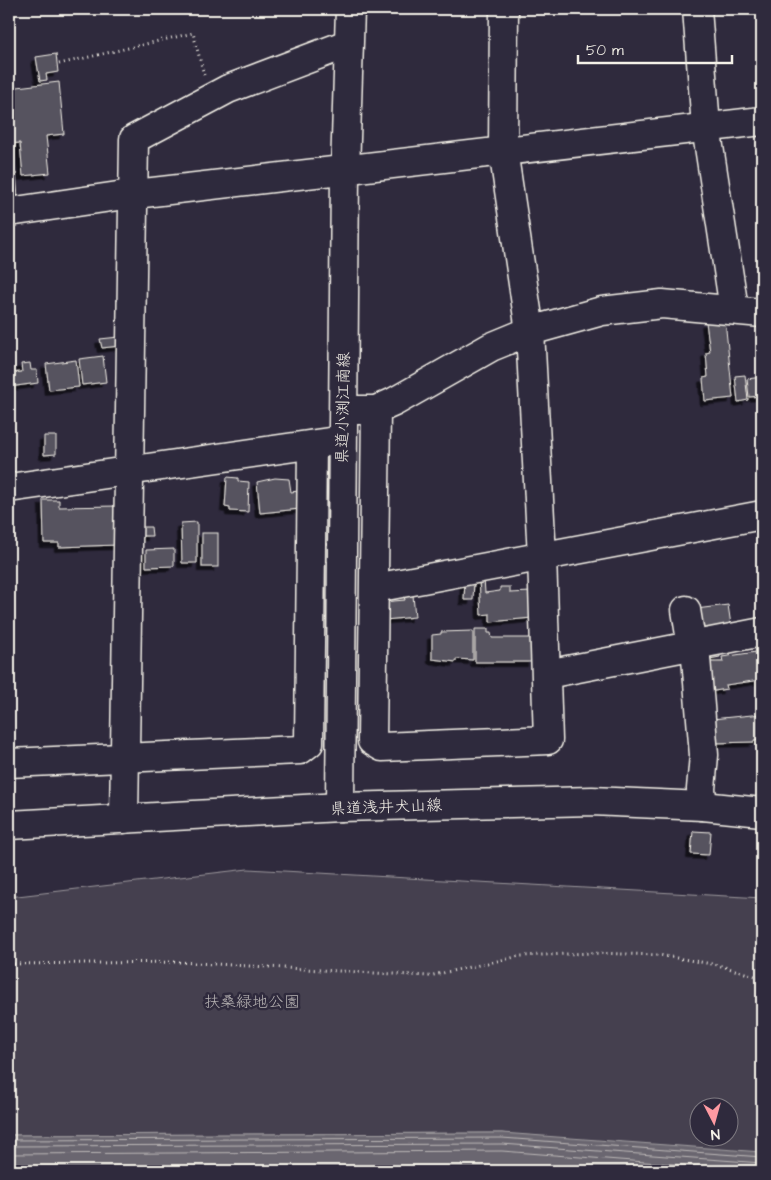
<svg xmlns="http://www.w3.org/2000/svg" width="771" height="1180" viewBox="0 0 771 1180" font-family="'Architects Daughter','Klee One',sans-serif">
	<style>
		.green { fill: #454050; stroke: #9c989c; fill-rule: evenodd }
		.water { fill: #6a6670; stroke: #a19ea0 }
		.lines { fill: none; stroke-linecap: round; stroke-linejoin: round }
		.shore { stroke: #bdb9b8; stroke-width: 1 }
		.building { fill: #56525f; stroke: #f4f1e8; filter: url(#shadow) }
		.minor-casing { stroke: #f4f1e8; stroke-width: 31 }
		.major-casing { stroke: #f4f1e8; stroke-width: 31 }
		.path { stroke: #f4f1e8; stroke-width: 3; stroke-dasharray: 1 4; stroke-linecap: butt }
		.minor { stroke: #2f2a3d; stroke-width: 28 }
		.major { stroke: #2f2a3d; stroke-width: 28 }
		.labels { text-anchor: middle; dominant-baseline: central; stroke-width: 5; stroke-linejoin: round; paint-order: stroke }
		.street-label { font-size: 16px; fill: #f4f1e8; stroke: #2f2a3d }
		.park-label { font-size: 16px; fill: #b7b3b3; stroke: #2f2a3d }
	</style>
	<defs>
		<filter id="shadow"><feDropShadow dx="-4.5" dy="4.5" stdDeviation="0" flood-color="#0009"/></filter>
	</defs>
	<rect width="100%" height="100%" fill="#2f2a3d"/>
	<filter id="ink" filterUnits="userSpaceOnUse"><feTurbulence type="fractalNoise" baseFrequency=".02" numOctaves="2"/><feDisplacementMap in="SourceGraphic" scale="10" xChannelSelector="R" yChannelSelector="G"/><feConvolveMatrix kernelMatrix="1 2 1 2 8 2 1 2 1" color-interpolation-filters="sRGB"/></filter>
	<g filter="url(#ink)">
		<path class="green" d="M248,869L762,898V1171L502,1133L9,1135V897ZM698,1108H728V1138H698Z"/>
		<path class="water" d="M502,1133L762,1152V1171H9V1135Z"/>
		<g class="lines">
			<g class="shore">
				<path d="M9,1140L502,1138L762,1157"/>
				<path d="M9,1146L502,1144L762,1163"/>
				<path d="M9,1154L502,1151L762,1171"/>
			</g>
		</g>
		<g class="building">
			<path d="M56,54L58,72L46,74L47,80L40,81L36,57Z"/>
			<path d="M59,82L64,134L46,136L50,173L23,176L20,143L9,144V88Z"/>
			<path d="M16,173L18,198L9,199V174Z"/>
			<path d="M725,320L733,398L705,401L703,378L708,377L706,353L710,352L706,322Z"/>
			<path d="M119,337L120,346L102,348L100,339Z"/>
			<path d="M103,356L106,382L82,385L79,359Z"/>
			<path d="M76,360L79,387L49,390L46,364Z"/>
			<path d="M30,363L31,370H37L38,383L9,387V373L22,372L21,364Z"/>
			<path d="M745,375L748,400L738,402L735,376Z"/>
			<path d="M762,377V396L749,397L747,379Z"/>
			<path d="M44,436H56V454L44,455Z"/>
			<path d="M227,477L238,478V481L249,482L248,512L230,511V508L225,507Z"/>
			<path d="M275,478L289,479L291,492L298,491L300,509L260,513L257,482Z"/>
			<path d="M43,500H59V507L117,506L118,545L59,547V543H44Z"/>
			<path d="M197,522V563H182L181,523Z"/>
			<path d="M140,527H151L152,536H140Z"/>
			<rect x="202" y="533" width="16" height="34"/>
			<path d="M174,549V566L146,567V550Z"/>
			<path d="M479,578H484L485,593L500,591V587H510V593L531,592L532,618L490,622V614L481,615Z"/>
			<path d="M465,581H474L473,600H464Z"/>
			<path d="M413,595L415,617L385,620L383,602L405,600L404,596Z"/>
			<path d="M728,605L731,625L699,629L696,609Z"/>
			<path d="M475,629H488V633H491L492,638H532V662H475Z"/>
			<path d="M473,631V660L456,659V662L432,659V635L441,634V632Z"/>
			<path d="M719,651L720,657L705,660L704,653Z"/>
			<path d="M756,652L760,680L726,685L727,689L708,692L703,662H723L722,657Z"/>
			<path d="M762,714V739L754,740V742L714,743L712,719Z"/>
			<path d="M693,831L711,832L709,855L691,854Z"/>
		</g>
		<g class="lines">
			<defs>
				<g id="minor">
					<path d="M697,9L706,127L734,309"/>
					<path d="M9,212L118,196L762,121"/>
					<path d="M357,410H376L394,402L491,347L530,331L602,311L662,304L762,313"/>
					<path d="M376,410L372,741L382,747L548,740L542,556L530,331L503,150L504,9"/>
					<path d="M9,488L329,442"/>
					<path d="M375,588L762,515"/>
					<path d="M686,610L692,647"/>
					<path d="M695,646L704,755L701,789L703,806"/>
					<path d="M547,674L762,632"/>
					<path d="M9,763L300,750L309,743L312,445"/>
					<path d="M124,819L134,139L228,89L347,44"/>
				</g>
				<g id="major">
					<path d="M340,807L345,171L350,9"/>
					<path d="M9,825L340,807L592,801L703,806L762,812"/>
				</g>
			</defs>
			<use href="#minor" class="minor-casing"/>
			<use href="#major" class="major-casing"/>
			<g class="path">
				<path d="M59,64L193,33L204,75"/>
				<path d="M9,964L178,962L429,976L520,956L592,953L659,955L718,965L762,978"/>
			</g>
			<use href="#minor" class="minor"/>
			<use href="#major" class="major"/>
		</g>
	</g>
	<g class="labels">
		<g class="street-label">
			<text transform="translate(343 408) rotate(-89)">県道小渕江南線</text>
			<text transform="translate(386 807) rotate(-2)">県道浅井犬山線</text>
		</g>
		<g class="park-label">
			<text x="252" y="1002">扶桑緑地公園</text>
		</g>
	</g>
	<rect width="771" height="1180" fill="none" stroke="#2f2a3d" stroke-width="30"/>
	<rect x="15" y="15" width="741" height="1150" fill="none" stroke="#f4f1e8" stroke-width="2" filter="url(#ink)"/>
	<g transform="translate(714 1122) rotate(174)"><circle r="24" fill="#2f2a3d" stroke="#7e7a81"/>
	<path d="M0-4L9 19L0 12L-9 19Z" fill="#ff9aa2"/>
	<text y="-8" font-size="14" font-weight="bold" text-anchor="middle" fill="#f4f1e8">N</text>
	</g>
	<path d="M578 55v8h154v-8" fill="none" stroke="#f4f1e8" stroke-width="2.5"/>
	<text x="586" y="55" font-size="15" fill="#f4f1e8" stroke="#2f2a3d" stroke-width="4" paint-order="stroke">50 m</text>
</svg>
